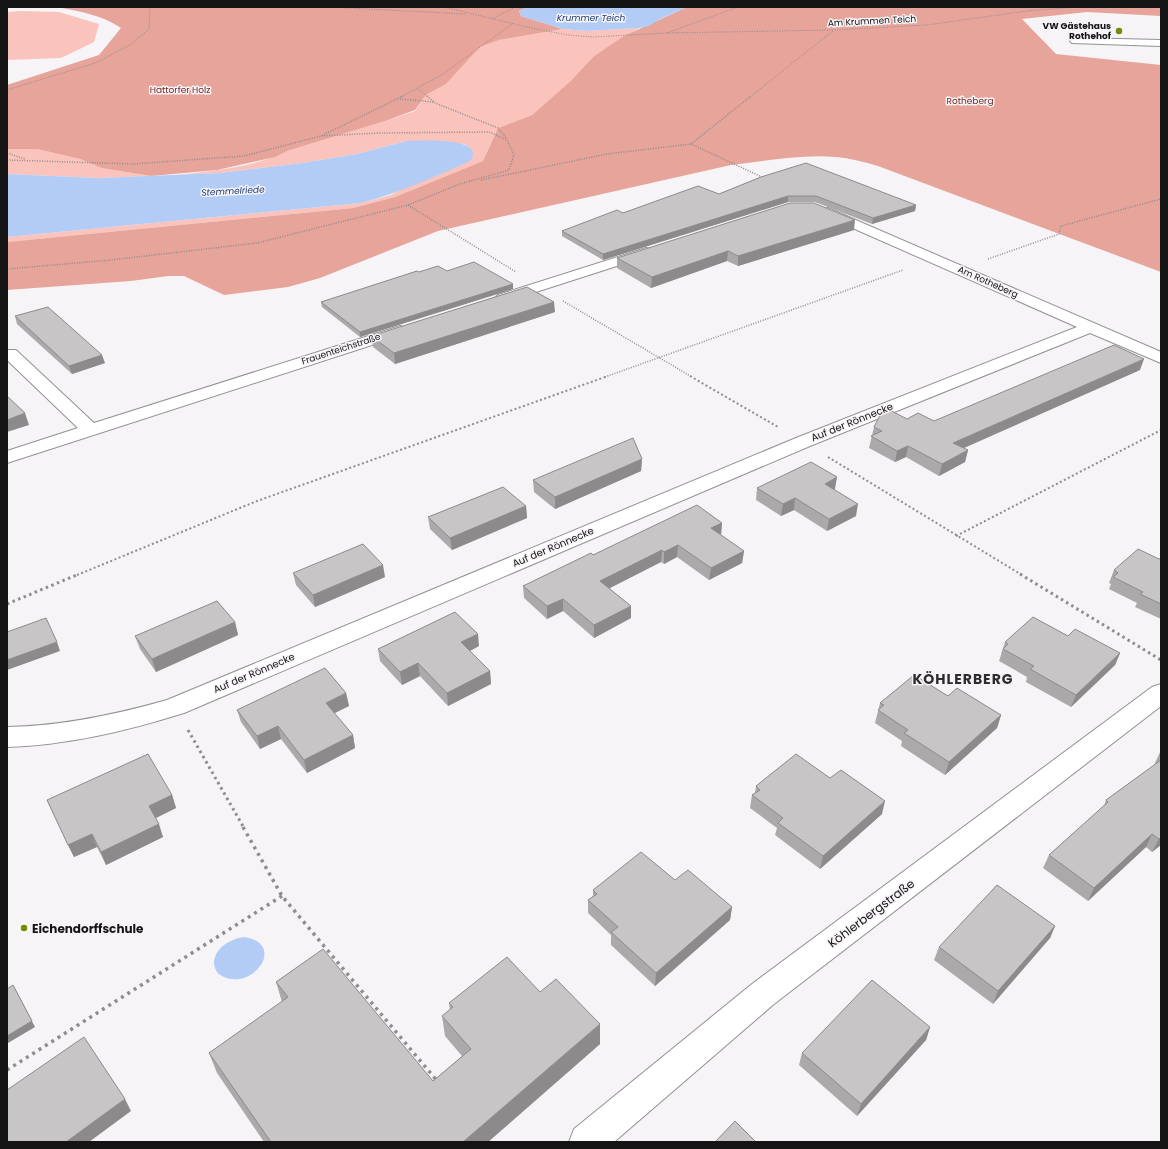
<svg xmlns="http://www.w3.org/2000/svg" width="1168" height="1149" viewBox="0 0 1168 1149" font-family="Poppins,sans-serif">
	<style>
		.green { fill: #fac3bb }
		.forest { fill: #e6a49a }
		.water { fill: #b3ccf6 }
		.lines { fill: none; stroke-linecap: round; stroke-linejoin: round }
		.minor-casing { stroke: #939193; stroke-width: 2 }
		.path-far4 { stroke: #8e8c8e; stroke-width: 1; stroke-dasharray: 1 1.5; stroke-linecap: butt }
		.path-far3 { stroke: #8e8c8e; stroke-width: 1.5; stroke-dasharray: 1 1.5; stroke-linecap: butt }
		.path-far2 { stroke: #8e8c8e; stroke-width: 2; stroke-dasharray: 2 2.5; stroke-linecap: butt }
		.path-far1 { stroke: #8e8c8e; stroke-width: 3; stroke-dasharray: 2.5 3.5; stroke-linecap: butt }
		.path { stroke: #8e8c8e; stroke-width: 3.5; stroke-dasharray: 3 4.5; stroke-linecap: butt }
		.minor { fill: #fff; fill-rule: evenodd }
		.wall { fill: #aca9aa }
		.shaded-wall { fill: #8c8a8b }
		.building { fill: #c8c5c6; stroke: #8c8a8b }
		.poi-dot { fill: #718d09; stroke: #f7f4f7; stroke-width: 1.5 }
		.labels { text-anchor: middle; dominant-baseline: central; stroke-width: 3; stroke-linejoin: round; paint-order: stroke }
		.far-water-label { font-size: 9px; font-style: italic; fill: #183975; stroke: #f7f4f7 }
		.far-street-label { font-size: 9px; fill: #151415; stroke: #f7f4f7 }
		.far-poi-label { font-size: 9px; font-weight: bold; fill: #151415; stroke: #f7f4f7; text-anchor: end }
		.far-park-label { font-size: 9px; fill: #772822; stroke: #f7f4f7 }
		.street-label { font-size: 10px; fill: #151415; stroke: #f7f4f7 }
		.near-street-label { font-size: 12px; fill: #151415; stroke: #f7f4f7 }
		.near-poi-label { font-size: 12px; font-weight: bold; fill: #151415; stroke: #f7f4f7; text-anchor: start }
		.district-label { font-size: 14px; font-weight: bold; letter-spacing: 1px; fill: #2d2b2d; stroke: #f7f4f7 }
	</style>
	<rect width="100%" height="100%" fill="#f7f4f7"/>
	<g class="green">
		<path d="M20,11L59,12L99,24L94,42L61,58L7,60V12Z"/>
		<path d="M639,28L593,57L572,81L532,115L498,128L483,161L395,197L353,208L7,242V237L361,203L391,195L470,148L464,144L437,141H406L357,154L302,163L220,173L176,175C212,171 255,167 287,151L385,121L415,111L426,95L446,84L480,47L499,40L563,29L586,31Z"/>
		<path d="M7,149H37L80,159L103,168L151,176L99,178L7,174Z"/>
	</g>
	<g class="forest">
		<path d="M56,7H529L519,11L521,16L563,29L499,40L480,47L446,84L426,95L415,110L385,121L287,151L275,157L217,170L151,176L102,168L80,159L37,149H7V85L99,55L121,28C102,15 79,11 56,7Z"/>
		<path d="M687,7H1161V16L1087,12L1022,19L1056,54L1161,65V272L878,166C864,162 850,158 836,157C801,154 765,161 731,165L438,231L320,278L288,287L224,295L184,276H168L131,281L7,290V242L353,208L395,197L483,161L498,128L532,115L571,81L593,57L624,36Z"/>
	</g>
	<g class="water">
		<path d="M529,7H687L660,19L649,26L639,28L586,31L563,29L521,16L519,11Z"/>
		<path d="M406,141C418,141 488,136 470,161C434,177 399,193 361,203L7,237V174L99,178L220,173L302,163L357,154Z"/>
		<path d="M244,937C288,944 252,992 222,976C217,974 215,969 214,964C214,948 230,939 244,937Z"/>
	</g>
	<g class="lines">
		<defs>
			<g id="minor">
				<path d="M1075,38L1161,40V46L1072,43L1070,41L1072,39Z"/>
				<path d="M828,208L1161,352V363L1090,333L810,446L184,713C126,731 68,745 7,747V727C62,726 114,715 167,700L796,438L1077,327L823,215L821,212L823,209Z"/>
				<path d="M646,248L651,249L653,252L651,255L508,301L503,303L498,301L495,298L498,295Z"/>
				<path d="M400,326L406,328L408,331L406,334L7,463V451L78,428L7,360V350H16L94,423Z"/>
				<path d="M1161,684V706L774,1004L614,1142H569L574,1129L752,984L1152,687Z"/>
			</g>
		</defs>
		<use href="#minor" class="minor-casing"/>
		<g class="path-far4">
			<path d="M329,7L466,14"/>
			<path d="M444,7L531,28L568,35L593,37L667,33L738,7"/>
			<path d="M492,19L515,7"/>
			<path d="M667,33L834,30L927,25L1027,11L1077,7"/>
			<path d="M418,89L428,97"/>
			<path d="M7,90L95,63L130,45L149,29L150,7"/>
			<path d="M401,97L443,74L512,24"/>
			<path d="M750,97L834,30"/>
		</g>
		<g class="path-far3">
			<path d="M427,96L435,103L498,128L507,139"/>
			<path d="M400,99L434,102"/>
			<path d="M691,144L764,178"/>
			<path d="M7,153L25,159"/>
			<path d="M7,160L133,164L244,156L321,136L403,96"/>
			<path d="M481,180L607,154L691,144L751,96"/>
			<path d="M408,205L516,272"/>
			<path d="M988,259L1059,234L1061,226L1161,199"/>
			<path d="M7,269L111,260L257,243L408,205L460,184L509,170L514,155L507,140L489,132L379,133L321,136"/>
			<path d="M563,301L692,377"/>
			<path d="M605,377L903,270"/>
		</g>
		<g class="path-far2">
			<path d="M690,376L778,427"/>
			<path d="M828,457L1022,575"/>
			<path d="M956,536L1161,430"/>
			<path d="M77,575L257,501L608,376"/>
		</g>
		<g class="path-far1">
			<path d="M1020,574L1161,660"/>
			<path d="M7,604L79,574"/>
			<path d="M188,730L244,828"/>
		</g>
		<g class="path">
			<path d="M243,827L282,896L438,1082"/>
			<path d="M7,1070L282,896"/>
		</g>
		<use href="#minor" class="minor"/>
	</g>
	<g class="wall">
		<path d="M761,177L916,205L915,211L872,224L815,202H788L603,260L562,236V231L623,213L719,194Z"/>
		<path d="M854,230L738,266L727,261L651,288L617,268V258Z"/>
		<path d="M447,271L513,289L360,337L322,307L321,302L419,272Z"/>
		<path d="M555,312L395,364L373,347L371,336Z"/>
		<path d="M15,316L105,363L72,374L17,324Z"/>
		<path d="M1140,370L964,448L968,450L965,462L939,476L906,457L895,462L869,448L874,427L907,419L934,421Z"/>
		<path d="M642,459L641,471L555,509L534,492L533,480Z"/>
		<path d="M757,488L835,489H834L856,516L827,531L794,510L781,516L756,500Z"/>
		<path d="M526,506L527,518L452,550L430,529L428,517Z"/>
		<path d="M722,523L721,535L744,551L742,563L709,580L677,557L664,564L661,562L610,588L631,618L594,638L563,611L547,619L524,598L523,586L593,555Z"/>
		<path d="M1161,558V619L1135,607L1137,603L1109,589L1111,584L1109,583L1114,570L1159,559Z"/>
		<path d="M293,573L385,577L315,607L296,585Z"/>
		<path d="M235,622L238,635L156,672L140,649L135,636Z"/>
		<path d="M1068,636L1120,653L1115,665L1071,707L1026,682L1027,677L999,661L1001,655V654L1005,642Z"/>
		<path d="M479,646L470,651L490,671L491,684L448,706L420,676L402,685L380,661L378,649Z"/>
		<path d="M346,693L349,706L334,713L353,735L355,748L307,773L281,739L260,749L241,722L237,710Z"/>
		<path d="M948,696L1001,715L997,728L945,775L901,746L902,741L875,723L880,703Z"/>
		<path d="M1161,750V845L1152,852L1146,847L1088,901L1043,868L1049,855L1104,806L1106,800L1156,764L1155,763Z"/>
		<path d="M830,778L882,814L820,869L775,835L777,828L750,808L752,795L755,793L756,786Z"/>
		<path d="M172,795L176,808L155,818L163,837L106,865L97,847L74,857L47,800Z"/>
		<path d="M675,880L732,907L730,920L655,986L611,945V935L588,913V900L593,896V890Z"/>
		<path d="M1055,926L1050,938L993,1004L934,960L939,947Z"/>
		<path d="M276,982L433,1081L462,1056L445,1036L442,1016L450,1010L449,1003L540,992L600,1044L488,1142H264L217,1073L209,1053L282,1002Z"/>
		<path d="M930,1027L926,1040L857,1116L799,1065L802,1053Z"/>
	</g>
	<g class="shaded-wall">
		<path d="M788,196V202L603,260V254Z"/>
		<path d="M916,205L915,211L872,224L873,218Z"/>
		<path d="M855,220L854,230L738,266V256Z"/>
		<path d="M728,251L727,261L651,288L652,277Z"/>
		<path d="M513,284V289L360,337V332Z"/>
		<path d="M554,302L555,312L395,364L394,353Z"/>
		<path d="M102,355L105,363L72,374L69,366Z"/>
		<path d="M1144,359L1140,370L950,454L953,443Z"/>
		<path d="M25,413L29,425L7,432V420Z"/>
		<path d="M908,446L906,457L895,462L897,451Z"/>
		<path d="M968,450L965,462L939,476L942,464Z"/>
		<path d="M642,459L641,471L555,509V497Z"/>
		<path d="M837,477L835,489L823,495L825,484Z"/>
		<path d="M795,498L794,510L781,516L783,504Z"/>
		<path d="M858,504L856,516L827,531L829,519Z"/>
		<path d="M526,506L527,518L452,550L450,538Z"/>
		<path d="M722,523L721,535L710,540L711,528Z"/>
		<path d="M678,545L677,557L664,564V552Z"/>
		<path d="M662,550L661,562L600,593V581Z"/>
		<path d="M744,551L742,563L709,580L711,568Z"/>
		<path d="M383,565L385,577L315,607L313,595Z"/>
		<path d="M563,599V611L547,619V606Z"/>
		<path d="M631,606V618L594,638V625Z"/>
		<path d="M235,622L238,635L156,672L152,659Z"/>
		<path d="M478,634L479,646L462,655L461,642Z"/>
		<path d="M57,642L60,651L7,670V660Z"/>
		<path d="M1120,653L1115,665L1071,707L1076,695Z"/>
		<path d="M418,663L420,676L402,685L400,672Z"/>
		<path d="M490,671L491,684L448,706L447,693Z"/>
		<path d="M346,693L349,706L329,716L326,703Z"/>
		<path d="M1001,715L997,728L945,775L949,762Z"/>
		<path d="M278,726L281,739L260,749L257,736Z"/>
		<path d="M353,735L355,748L307,773L304,760Z"/>
		<path d="M172,795L176,808L154,819L149,806Z"/>
		<path d="M885,801L882,814L820,869L823,856Z"/>
		<path d="M159,824L163,837L106,865L101,852Z"/>
		<path d="M92,834L97,847L74,857L68,845Z"/>
		<path d="M1152,834L1146,847L1088,901L1094,888Z"/>
		<path d="M1161,837V845L1152,852L1159,839Z"/>
		<path d="M732,907L730,920L655,986L656,973Z"/>
		<path d="M1055,926L1050,938L993,1004L998,991Z"/>
		<path d="M13,985L35,1027L8,1043L7,1041V1036Z"/>
		<path d="M600,1024V1044L488,1142H463Z"/>
		<path d="M930,1027L926,1040L857,1116L861,1104Z"/>
		<path d="M125,1099L131,1111L89,1142H66Z"/>
	</g>
	<g class="building">
		<path d="M806,163L916,205L873,218L816,196H788L603,254L562,231L617,210L623,213L698,186L719,194L761,177Z"/>
		<path d="M790,203H814L855,220L738,256L728,251L652,277L617,258Z"/>
		<path d="M474,262L513,284L360,332L321,302L417,271L419,272L438,266L447,271Z"/>
		<path d="M527,287L554,302L394,353L371,336Z"/>
		<path d="M48,307L102,355L69,366L15,316Z"/>
		<path d="M1114,345L1144,359L953,443L968,450L942,464L908,446L897,451L871,436L882,431L874,427L884,407L907,419L918,413L934,421Z"/>
		<path d="M7,396L25,413L7,420Z"/>
		<path d="M633,438L642,459L555,497L533,480Z"/>
		<path d="M811,462L837,477L825,484L858,504L829,519L795,498L783,504L757,488Z"/>
		<path d="M503,487L526,506L450,538L428,517Z"/>
		<path d="M697,505L722,523L711,528L744,551L711,568L678,545L664,552L662,550L600,581L631,606L594,625L563,599L547,606L523,586L591,553L593,555Z"/>
		<path d="M363,544L383,565L313,595L293,573Z"/>
		<path d="M1138,549L1159,559L1161,558V604L1140,594L1143,592L1113,577L1118,573L1114,570Z"/>
		<path d="M217,601L235,622L152,659L135,636Z"/>
		<path d="M455,612L478,634L461,642L490,671L447,693L418,663L400,672L378,649Z"/>
		<path d="M1033,617L1068,636L1075,629L1120,653L1076,695L1030,669L1034,666L1003,649L1008,644L1005,642Z"/>
		<path d="M46,618L57,642L7,660V632Z"/>
		<path d="M325,668L346,693L326,703L353,735L304,760L278,726L257,736L237,710Z"/>
		<path d="M914,675L948,696L957,688L1001,715L949,762L904,733L908,730L878,710L884,705L880,703Z"/>
		<path d="M148,754L172,795L149,806L159,824L101,852L92,834L68,845L47,800Z"/>
		<path d="M796,754L830,778L841,770L885,801L823,856L778,823L783,818L752,795L760,790L756,786Z"/>
		<path d="M1161,760V837L1159,839L1152,834L1094,888L1049,855L1108,802L1106,800Z"/>
		<path d="M641,852L675,880L688,870L732,907L656,973L611,932L618,927L588,900L597,894L593,890Z"/>
		<path d="M997,885L1055,926L998,991L939,947Z"/>
		<path d="M323,949L433,1081L471,1049L442,1016L453,1007L449,1003L507,957L540,992L556,979L600,1024L463,1142H271L209,1053L288,997L276,982Z"/>
		<path d="M872,980L930,1027L861,1104L802,1053Z"/>
		<path d="M13,985L32,1021L7,1036V989Z"/>
		<path d="M84,1037L125,1099L66,1142H7V1090Z"/>
		<path d="M735,1121L756,1142H715Z"/>
	</g>
	<g class="poi-dot">
		<circle cx="1119" cy="31" r="4"/>
		<circle cx="24" cy="928" r="4"/>
	</g>
	<g class="labels">
		<g class="far-water-label">
			<text x="591" y="18">Krummer Teich</text>
			<text transform="translate(233 191) rotate(-3)">Stemmelriede</text>
		</g>
		<g class="far-street-label">
			<text transform="translate(872 21) rotate(-3)">Am Krummen Teich</text>
			<text transform="translate(988 282) rotate(24)">Am Rotheberg</text>
			<text transform="translate(341 349) rotate(-18)">Frauenteichstraße</text>
		</g>
		<g class="far-poi-label">
			<text x="1111" y="26">VW Gästehaus<tspan x="1111" dy="10">Rothehof</tspan></text>
		</g>
		<g class="far-park-label">
			<text x="180" y="90">Hattorfer Holz</text>
			<text x="970" y="101">Rotheberg</text>
		</g>
		<g class="street-label">
			<text transform="translate(852 422) rotate(-22)">Auf der Rönnecke</text>
			<text transform="translate(553 547) rotate(-23)">Auf der Rönnecke</text>
			<text transform="translate(254 673) rotate(-23)">Auf der Rönnecke</text>
		</g>
		<g class="near-street-label">
			<text transform="translate(871 913) rotate(-37)">Köhlerbergstraße</text>
		</g>
		<g class="near-poi-label">
			<text x="32" y="928">Eichendorffschule</text>
		</g>
		<g class="district-label">
			<text x="963" y="679">KÖHLERBERG</text>
		</g>
	</g>
	<rect width="1168" height="1149" fill="none" stroke="#151415" stroke-width="16"/>
</svg>
